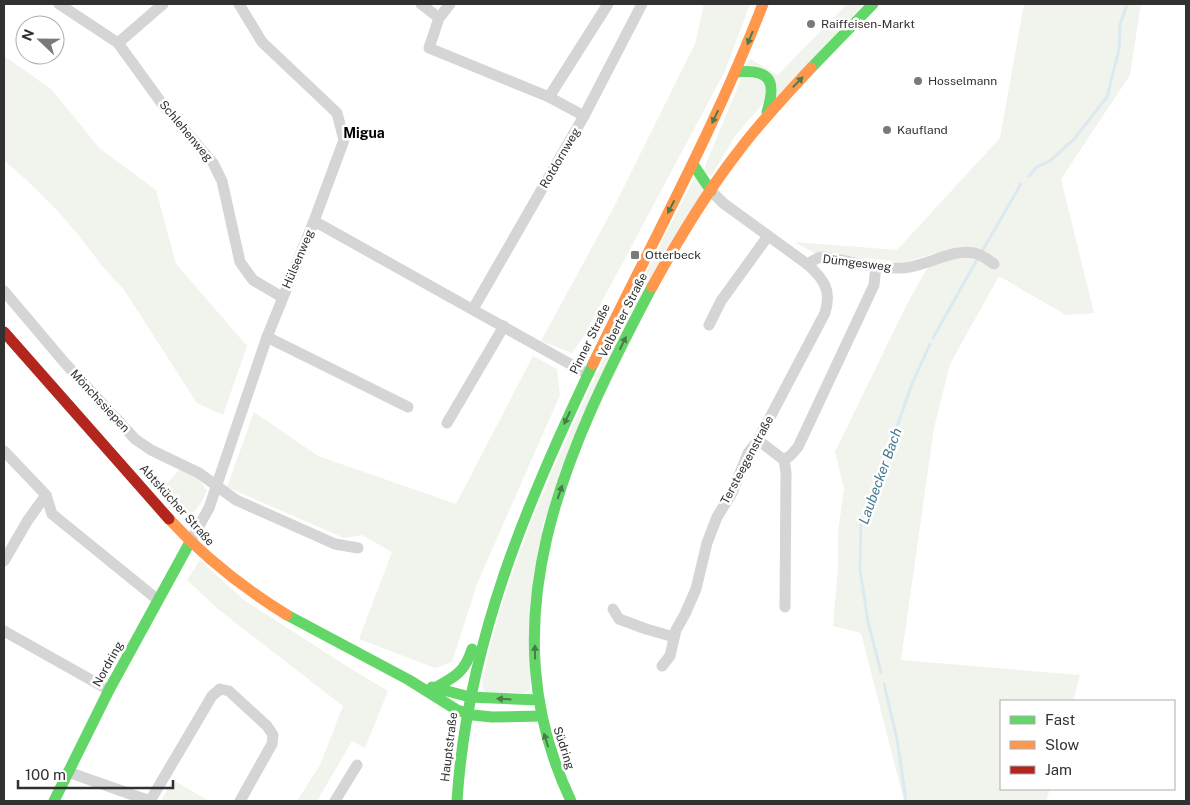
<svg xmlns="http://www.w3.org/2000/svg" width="1190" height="805" viewBox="0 0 1190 805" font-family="'Public Sans',sans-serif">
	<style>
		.green { fill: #f1f3ed }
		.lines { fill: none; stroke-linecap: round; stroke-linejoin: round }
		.stream { stroke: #dbeaf0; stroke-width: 3 }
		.street { stroke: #d5d5d5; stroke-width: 11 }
		.fast { stroke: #63d668; stroke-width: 11 }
		.slow { stroke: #ff974d; stroke-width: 11 }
		.jam { stroke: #b3261e; stroke-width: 11 }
		.oneway { fill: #487b4a }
		.poi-dot { fill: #797979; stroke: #fff; stroke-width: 2 }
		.labels { text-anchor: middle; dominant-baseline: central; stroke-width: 5; stroke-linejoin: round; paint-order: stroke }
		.poi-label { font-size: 12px; fill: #313131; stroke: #fff; text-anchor: start }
		.street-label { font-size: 12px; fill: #313131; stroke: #fff }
		.neighbourhood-label { font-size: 14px; font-weight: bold; fill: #000; stroke: #fff }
		.water-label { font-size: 14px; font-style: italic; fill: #44798e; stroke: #fff }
	</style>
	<rect width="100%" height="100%" fill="#fff"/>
	<g class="green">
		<path d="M704,4H750L725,71L583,337L572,353L541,341L615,205L695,44Z"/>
		<path d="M847,4H864L776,97L777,86L745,67L750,59L778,75Z"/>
		<path d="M1024,4H1141L1130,75L1061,179L1094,313L1066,315L999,276L950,364L934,428L901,660L1080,675L1073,701H1001V789H1050L1046,801H904L861,633L833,626L838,568V534L844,488L835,452L907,304L936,253L905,262L814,253L795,242L897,250L1000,138Z"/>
		<path d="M4,56L52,90L100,149L156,190L176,264L247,346L223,415L197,403L123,288C104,271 91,250 75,231C54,205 29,182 4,160Z"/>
		<path d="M749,76L766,82L765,101L735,136L712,175L710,176L704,171L705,166L741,79Z"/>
		<path d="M696,175L703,191L543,523L530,690L526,693L486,692L483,689L482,685C500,593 536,506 575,421C613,338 654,256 696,175Z"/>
		<path d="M533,356L557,369L560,395L477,584L452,662L435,668L359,639L392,552L362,535L344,538L227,487L254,412L318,456L456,504Z"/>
		<path d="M181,468L197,476L207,491C202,501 199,509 189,515L179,507L165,486Z"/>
		<path d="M200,560L244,600L348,667L388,691L365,748L352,741L317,801H297L320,765L343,706L219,610L187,580Z"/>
		<path d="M173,780L209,801H161Z"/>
	</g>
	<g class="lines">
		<g class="stream">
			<path d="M1029,176L1037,167L1050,161L1075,138L1107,97L1119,49L1120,25L1127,4"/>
			<path d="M981,253L1021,184"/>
			<path d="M933,338L978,258"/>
			<path d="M881,672L868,622L860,569L861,522L885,460L912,384L930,344"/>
			<path d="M884,684L897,739L906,801"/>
		</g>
		<g class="street">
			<path d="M59,4L118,43L163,105L213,163L222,181L240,262L253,280L282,297"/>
			<path d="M421,4L439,18"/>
			<path d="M450,4L439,18L429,48L549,97L584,116"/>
			<path d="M118,43L163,4"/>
			<path d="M549,97L608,4"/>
			<path d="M711,191L723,203L807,264L818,258L824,257C850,261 876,269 901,268C924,268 952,248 974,253C981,254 988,260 994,264"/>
			<path d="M314,221L588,374"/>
			<path d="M4,291L64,362L135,439L151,450L199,473L236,500L335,544L358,548"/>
			<path d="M473,309L584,116L642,4"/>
			<path d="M709,325L721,301L768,236"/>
			<path d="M267,337L408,407"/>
			<path d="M447,423L504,326"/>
			<path d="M758,440L784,460L791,455L798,447L874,285L876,266"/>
			<path d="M4,451L46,495L52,514L158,600"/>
			<path d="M784,460L786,472L785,607"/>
			<path d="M190,542L209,508L267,337L314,221L344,140L337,113L262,42L239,4"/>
			<path d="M4,561L28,520L46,495"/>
			<path d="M613,609L619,619L646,629L674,637"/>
			<path d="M4,631L109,690"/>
			<path d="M662,666L670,656L676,630L685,614L696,589L707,543L717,517L732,493L748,453L758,440L825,313C832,290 824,279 807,264"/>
			<path d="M68,772L150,801"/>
			<path d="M150,801L212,696L220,689L229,691L267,726L273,735L272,744L240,801"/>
			<path d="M335,801L357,765"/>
		</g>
		<g class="fast">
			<path d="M811,68L873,4"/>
			<path d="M736,72C770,69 777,80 767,112"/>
			<path d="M693,164L711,191"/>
			<path d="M287,615L409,680L457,710L473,715L492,717L541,716"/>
			<path d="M432,687L470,697L538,700"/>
			<path d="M435,688C455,677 465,672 472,649"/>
			<path d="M54,801L109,690L190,542"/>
			<path d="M457,801C467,644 526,504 593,364"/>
			<path d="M571,801C485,620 566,449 652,287"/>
		</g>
		<g class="slow">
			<path d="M652,287C678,240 705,194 738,152C760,122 786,95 811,68"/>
			<path d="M593,364C651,244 715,128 763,4"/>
			<path d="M169,519C204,557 243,588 287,615"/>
		</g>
		<path class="jam" d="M4,332L169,519"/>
	</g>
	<defs><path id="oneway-solid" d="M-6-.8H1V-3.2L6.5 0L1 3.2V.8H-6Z" transform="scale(1.25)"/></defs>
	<g class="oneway">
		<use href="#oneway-solid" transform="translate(750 38) rotate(112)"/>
		<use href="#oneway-solid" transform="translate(798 82) rotate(-46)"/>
		<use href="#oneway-solid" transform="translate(715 117) rotate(115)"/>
		<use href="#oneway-solid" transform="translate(671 207) rotate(117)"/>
		<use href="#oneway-solid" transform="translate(623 343) rotate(-64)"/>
		<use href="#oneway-solid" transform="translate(567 418) rotate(115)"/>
		<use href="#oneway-solid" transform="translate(560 492) rotate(-71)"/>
		<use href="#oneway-solid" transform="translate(535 652) rotate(-91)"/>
		<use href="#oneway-solid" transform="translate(504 699) rotate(-177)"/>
		<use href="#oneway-solid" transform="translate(546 740) rotate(-107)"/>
	</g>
	<g class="poi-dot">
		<circle cx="811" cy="24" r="5"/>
		<circle cx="918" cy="81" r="5"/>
		<circle cx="887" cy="130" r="5"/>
		<rect x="630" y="250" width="10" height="10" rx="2.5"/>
	</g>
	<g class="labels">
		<g class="poi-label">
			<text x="821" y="24">Raiffeisen-Markt</text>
			<text x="928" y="81">Hosselmann</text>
			<text x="897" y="130">Kaufland</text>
			<text x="645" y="255">Otterbeck</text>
		</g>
		<g class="street-label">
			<text transform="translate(186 131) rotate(50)">Schlehenweg</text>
			<text transform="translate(560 158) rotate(-60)">Rotdornweg</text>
			<text transform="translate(298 259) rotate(-67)">Hülsenweg</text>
			<text transform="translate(857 263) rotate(7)">Dümgesweg</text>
			<text transform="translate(623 315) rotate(-63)">Velberter Straße</text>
			<text transform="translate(590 339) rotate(-64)">Pinner Straße</text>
			<text transform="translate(100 401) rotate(47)">Mönchssiepen</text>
			<text transform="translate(747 460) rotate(-62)">Tersteegenstraße</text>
			<text transform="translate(177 505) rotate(48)">Abtskücher Straße</text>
			<text transform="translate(108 664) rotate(-61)">Nordring</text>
			<text transform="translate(449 747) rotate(-83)">Hauptstraße</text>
			<text transform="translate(564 748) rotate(72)">Südring</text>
		</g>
		<g class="neighbourhood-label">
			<text x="364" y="133">Migua</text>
		</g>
		<g class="water-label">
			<text transform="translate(880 476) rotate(-70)">Laubecker Bach</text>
		</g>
	</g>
	<rect width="1190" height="805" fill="none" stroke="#313131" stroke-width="10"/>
	<rect x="1000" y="700" width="175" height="90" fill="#ffffff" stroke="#adadad"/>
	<rect x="1010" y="716" width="25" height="8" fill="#63d668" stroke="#adadad"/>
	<text x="1045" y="725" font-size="15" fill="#313131">Fast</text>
	<rect x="1010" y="741" width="25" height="8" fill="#ff974d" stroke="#adadad"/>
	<text x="1045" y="750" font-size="15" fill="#313131">Slow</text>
	<rect x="1010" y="766" width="25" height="8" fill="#b3261e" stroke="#adadad"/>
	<text x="1045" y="775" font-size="15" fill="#313131">Jam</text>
	<g transform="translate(40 40) rotate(292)"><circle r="24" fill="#ffffff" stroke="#adadad"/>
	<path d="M0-4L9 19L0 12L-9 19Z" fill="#797979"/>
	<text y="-8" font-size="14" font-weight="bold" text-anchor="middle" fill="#313131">N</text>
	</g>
	<path d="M18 780v8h155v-8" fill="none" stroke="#313131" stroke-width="2.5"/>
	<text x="25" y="780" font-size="15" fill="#313131" stroke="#ffffff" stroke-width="4" paint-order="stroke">100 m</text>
</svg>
